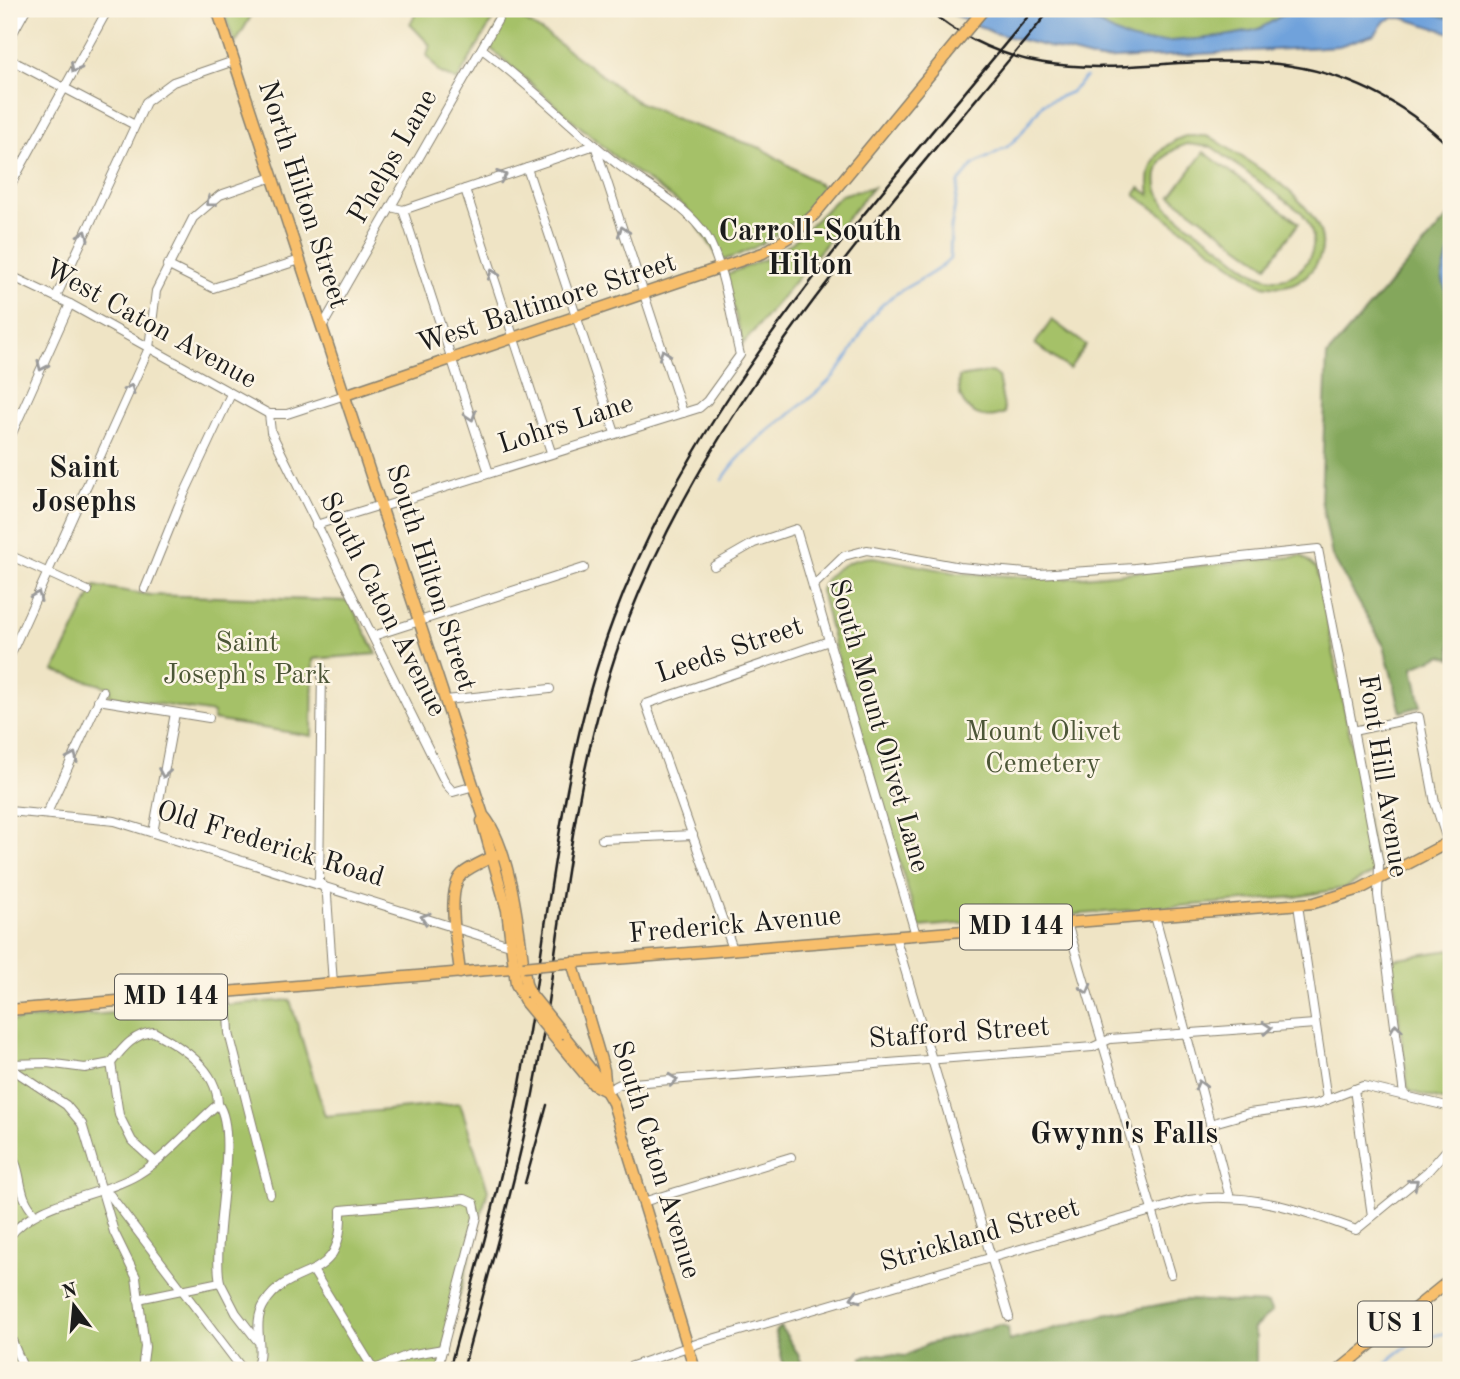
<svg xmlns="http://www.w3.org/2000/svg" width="1460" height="1379" viewBox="0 0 1460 1379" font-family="'Old Standard TT',serif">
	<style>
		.green { fill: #a5c168; stroke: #606e42; stroke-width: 2; fill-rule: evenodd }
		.forest { fill: #84a75c; stroke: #50623c; stroke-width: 2 }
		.water { fill: #70a2db; stroke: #465f7c; stroke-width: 2 }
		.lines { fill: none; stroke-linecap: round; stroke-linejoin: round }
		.stream { stroke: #70a2db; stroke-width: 2.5 }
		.minor-casing { stroke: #868070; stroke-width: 10 }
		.major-casing { stroke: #868070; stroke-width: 13 }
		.minor { stroke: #fff; stroke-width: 8 }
		.major { stroke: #f8bf6c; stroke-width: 10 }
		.rail { stroke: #1c1c1c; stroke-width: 2.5 }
		.major-bridge-casing { stroke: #868070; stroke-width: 13; stroke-linecap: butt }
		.major-bridge { stroke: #f8bf6c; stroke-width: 10 }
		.oneway { stroke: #999 }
		.labels { text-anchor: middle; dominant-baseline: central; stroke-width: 5; stroke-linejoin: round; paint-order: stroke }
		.shield { fill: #fcf5e5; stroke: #5f5d58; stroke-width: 2 }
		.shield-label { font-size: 26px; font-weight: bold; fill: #1c1c1c }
		.street-label { font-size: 28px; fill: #1c1c1c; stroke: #fcf5e5 }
		.park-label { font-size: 28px; fill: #4c5637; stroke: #fcf5e5 }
		.neighbourhood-label { font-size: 30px; font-weight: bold; fill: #1c1c1c; stroke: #fcf5e5 }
	</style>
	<rect width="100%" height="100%" fill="#fcf5e5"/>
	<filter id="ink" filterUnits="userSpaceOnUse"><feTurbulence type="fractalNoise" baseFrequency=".0143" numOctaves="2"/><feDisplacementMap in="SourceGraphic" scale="14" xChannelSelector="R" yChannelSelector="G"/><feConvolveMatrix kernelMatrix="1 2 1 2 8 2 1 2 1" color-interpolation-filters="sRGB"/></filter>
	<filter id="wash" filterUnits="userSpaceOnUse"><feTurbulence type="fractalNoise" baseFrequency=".00686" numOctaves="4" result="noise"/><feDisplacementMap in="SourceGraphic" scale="28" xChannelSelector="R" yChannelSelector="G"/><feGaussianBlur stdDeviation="1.57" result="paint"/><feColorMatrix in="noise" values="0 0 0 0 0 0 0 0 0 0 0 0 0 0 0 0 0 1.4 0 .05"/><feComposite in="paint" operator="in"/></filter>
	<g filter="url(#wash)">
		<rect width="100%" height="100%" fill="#efe4c5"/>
		<g class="green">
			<path d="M223,9H255L235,44Z"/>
			<path d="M418,9H499L457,81L439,72L427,55L430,45L410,24Z"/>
			<path d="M1056,9H1451V26L1385,11L1255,39L1155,49L1041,27Z"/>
			<path d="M507,10L549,36L636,101L683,122L761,148L828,190C795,224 766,247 721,261L685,207L616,158L488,46Z"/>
			<path d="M1186,136H1206L1216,140C1250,164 1360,221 1309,273C1295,287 1277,289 1259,284L1135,195L1140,188L1150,195C1145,166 1158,145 1186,136ZM1187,144L1212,147L1302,213C1312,227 1318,242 1309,258C1303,271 1289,280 1274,279C1252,277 1232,255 1215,243C1191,225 1145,204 1159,167C1164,154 1175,148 1187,144Z"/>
			<path d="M1204,152L1299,223L1267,266L1171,196Z"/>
			<path d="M873,187L743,344L725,275L765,259L793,242L841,195Z"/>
			<path d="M1052,320L1086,345L1069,369L1035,344Z"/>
			<path d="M992,372L998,376L1005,413C977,425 955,405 959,377Z"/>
			<path d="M1302,556L1317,569L1376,868L1374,873L1344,888L1295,897L919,927L837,656L821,590C827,569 852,558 873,557L957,573L1062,579Z"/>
			<path d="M95,586L150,595L349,601L377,654L313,659L312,736L213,720L214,713L109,696L111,688L54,671Z"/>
			<path d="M1451,950V1102L1411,1092L1408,1089L1391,959Z"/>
			<path d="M290,1000L325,1116L460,1103L488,1190L439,1370H9V1021Z"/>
		</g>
		<g class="forest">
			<path d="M1451,214L1450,256L1444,271L1451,364V658L1442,655L1413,667L1421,706L1401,712L1384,646L1332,556L1321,499L1327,355Z"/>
			<path d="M1185,1300L1268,1304L1272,1312L1253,1329L1256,1337V1370H850L862,1368V1357L880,1354L906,1356L928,1344L1000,1325L1008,1327L1009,1341L1104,1315Z"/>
			<path d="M781,1327C789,1340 802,1357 803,1370H785L775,1332Z"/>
		</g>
		<g class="water">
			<path d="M942,9C980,9 1015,11 1053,16C1064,18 1075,17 1085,20C1113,26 1122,44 1154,42C1186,40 1223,38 1255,30C1269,26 1277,15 1292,12C1333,4 1413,4 1451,19V33L1403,18H1392L1385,21L1375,34L1339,46L1099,60L994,33Z"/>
			<path d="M1451,244V364L1446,328L1447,295L1442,277Z"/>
		</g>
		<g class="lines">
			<g class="stream">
				<path d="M722,480C755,431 794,417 832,378C853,356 861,325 883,304C903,285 933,277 950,259L951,228L959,182L973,165L1007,147L1019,136L1043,104L1071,92L1086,77"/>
				<path d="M1383,1370C1394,1347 1428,1336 1451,1332"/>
			</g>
		</g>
	</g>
	<g filter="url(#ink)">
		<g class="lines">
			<defs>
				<g id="minor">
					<path d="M9,40L26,9"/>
					<path d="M9,59L133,124"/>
					<path d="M527,168L615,433"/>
					<path d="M9,188L108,9"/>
					<path d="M465,189L551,452"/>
					<path d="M391,207L403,210L595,145L683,413"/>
					<path d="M403,210L489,473"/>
					<path d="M167,265L213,288L300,260"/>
					<path d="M9,275L70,304L269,414H287L345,395"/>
					<path d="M56,297L146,102L173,82L234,61"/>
					<path d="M322,327L504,9"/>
					<path d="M269,414L271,432L446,784L453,792L474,786"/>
					<path d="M9,440L70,304"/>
					<path d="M382,507L699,408L707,401L740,355C732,323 723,263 707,237C685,203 646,186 616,163C570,126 529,84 482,49"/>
					<path d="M316,525L381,505"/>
					<path d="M9,555L88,591"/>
					<path d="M714,566L754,543L796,529L916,935"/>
					<path d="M813,586L844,556L867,550L960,567L1038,574L1135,568L1318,549L1379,864L1378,895L1404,1095"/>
					<path d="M145,589L179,505L231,394"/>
					<path d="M373,636L584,568"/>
					<path d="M9,658L149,348L156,291L193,218L220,195L273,177"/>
					<path d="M98,700L209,718"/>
					<path d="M446,700L550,689"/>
					<path d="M1353,731L1419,717L1435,803L1448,843"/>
					<path d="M9,811L115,821L513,946"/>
					<path d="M47,813L103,691"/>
					<path d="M153,833L175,713"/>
					<path d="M602,839L693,835"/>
					<path d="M319,883L322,668"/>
					<path d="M323,885L327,896L333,984"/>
					<path d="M1298,905L1327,1100"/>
					<path d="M1155,916L1230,1198"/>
					<path d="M1067,923L1171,1274"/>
					<path d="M895,936L1009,1317"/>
					<path d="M733,949L646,704L829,641"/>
					<path d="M227,993L229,1033L270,1194"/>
					<path d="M111,1063C122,1049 134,1033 154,1032C182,1047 217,1069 218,1104"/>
					<path d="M9,1064L47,1063L85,1068L111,1063L119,1115L132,1141L155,1162"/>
					<path d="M9,1067L66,1105L82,1124L114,1232L136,1277L145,1347L142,1370"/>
					<path d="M1354,1089L1372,1216"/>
					<path d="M606,1091L620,1084L1093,1047L1110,1039L1315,1024"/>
					<path d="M1210,1124L1249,1113L1316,1104L1363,1086L1451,1107"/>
					<path d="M9,1151C25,1174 15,1193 35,1214"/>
					<path d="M103,1192L110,1195L243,1370"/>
					<path d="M643,1202L791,1157"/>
					<path d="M9,1237C38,1199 98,1198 137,1175C169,1156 191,1127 218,1104C240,1134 211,1239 220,1282L138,1299"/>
					<path d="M314,1272L374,1370"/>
					<path d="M220,1282L236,1313L257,1340"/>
					<path d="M9,1333L24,1370"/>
					<path d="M255,1370C267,1348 250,1325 265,1303C293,1260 343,1287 341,1210L465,1199L474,1203L477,1217L437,1370"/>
					<path d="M373,1370L408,1355L443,1349"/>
					<path d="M621,1370L702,1342L1189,1200C1245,1191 1304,1210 1356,1230L1428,1171L1451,1145"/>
				</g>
				<g id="major">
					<path d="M217,9L483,815C512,848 520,941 526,984L530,993"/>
					<path d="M345,395L763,253L791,236L814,215L946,55"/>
					<path d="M482,821L507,910L516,984L526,1003"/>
					<path d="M572,962L604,1070L606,1091L613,1103L695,1370"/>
					<path d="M564,963L1314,903L1360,889L1451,841"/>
					<path d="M460,973C458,950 445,891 462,874C471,866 485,861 496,855"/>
					<path d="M9,1010L523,967"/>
					<path d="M562,1033L604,1086"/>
					<path d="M559,1043L594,1085L606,1091"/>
					<path d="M1339,1370L1451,1279"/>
				</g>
			</defs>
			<use href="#minor" class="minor-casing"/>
			<use href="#major" class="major-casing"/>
			<use href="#minor" class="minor"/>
			<use href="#major" class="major"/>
			<g class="rail">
				<path d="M927,9C1040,104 1150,50 1278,64C1346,72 1403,101 1451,148"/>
				<path d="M525,1183L547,1105"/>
				<path d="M449,1370C476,1270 506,1170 523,1067C550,917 559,764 613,620C699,388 880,198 1034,9"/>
				<path d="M463,1370C489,1270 520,1169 538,1067C563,917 573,763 628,620C719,386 895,200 1051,9"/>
			</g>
			<defs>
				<g id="major-bridge">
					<path d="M946,55L984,9"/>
					<path d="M523,967L564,963"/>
					<path d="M530,993L562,1033"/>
					<path d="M526,1003L559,1043"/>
				</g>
			</defs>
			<use href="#major-bridge" class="major-bridge-casing"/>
			<use href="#major-bridge" class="major-bridge"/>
		</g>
		<defs><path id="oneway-chevron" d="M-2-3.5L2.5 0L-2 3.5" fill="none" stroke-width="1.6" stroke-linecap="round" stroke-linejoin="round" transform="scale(1.75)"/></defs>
		<g class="oneway">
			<use href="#oneway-chevron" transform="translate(75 68) rotate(119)"/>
			<use href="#oneway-chevron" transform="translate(502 176) rotate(-19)"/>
			<use href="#oneway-chevron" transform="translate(210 202) rotate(143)"/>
			<use href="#oneway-chevron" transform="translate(623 231) rotate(-108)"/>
			<use href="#oneway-chevron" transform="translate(84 235) rotate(-66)"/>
			<use href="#oneway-chevron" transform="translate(493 274) rotate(-108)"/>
			<use href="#oneway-chevron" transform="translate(664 354) rotate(-108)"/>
			<use href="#oneway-chevron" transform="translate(42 366) rotate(114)"/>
			<use href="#oneway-chevron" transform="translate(130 389) rotate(-66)"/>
			<use href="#oneway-chevron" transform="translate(471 416) rotate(72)"/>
			<use href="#oneway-chevron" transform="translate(37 596) rotate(-66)"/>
			<use href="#oneway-chevron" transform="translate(73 757) rotate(-66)"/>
			<use href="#oneway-chevron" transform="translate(164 773) rotate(100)"/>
			<use href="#oneway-chevron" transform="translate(425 918) rotate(-162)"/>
			<use href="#oneway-chevron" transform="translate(1086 989) rotate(74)"/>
			<use href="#oneway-chevron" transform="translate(1267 1028) rotate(-5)"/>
			<use href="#oneway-chevron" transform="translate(1396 1028) rotate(-97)"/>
			<use href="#oneway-chevron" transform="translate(673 1080) rotate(-5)"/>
			<use href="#oneway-chevron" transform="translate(1200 1085) rotate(-105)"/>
			<use href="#oneway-chevron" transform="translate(1414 1183) rotate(-39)"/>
			<use href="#oneway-chevron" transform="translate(855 1297) rotate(164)"/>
		</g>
	</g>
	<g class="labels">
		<g class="shield">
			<rect x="960" y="904.5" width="112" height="45" rx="5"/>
			<rect x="115" y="974.5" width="112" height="45" rx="5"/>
			<rect x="1358" y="1301.5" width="74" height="45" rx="5"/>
		</g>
		<g class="shield-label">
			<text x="1016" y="927">MD 144</text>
			<text x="171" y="997">MD 144</text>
			<text x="1395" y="1324">US 1</text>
		</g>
		<g class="street-label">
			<text transform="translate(394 157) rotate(-60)">Phelps Lane</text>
			<text transform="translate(302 195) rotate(72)">North Hilton Street</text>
			<text transform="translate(547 304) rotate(-18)">West Baltimore Street</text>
			<text transform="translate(150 325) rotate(29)">West Caton Avenue</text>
			<text transform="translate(566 425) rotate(-18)">Lohrs Lane</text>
			<text transform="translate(430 578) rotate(72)">South Hilton Street</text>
			<text transform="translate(382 605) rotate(63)">South Caton Avenue</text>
			<text transform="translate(730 651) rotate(-19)">Leeds Street</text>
			<text transform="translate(878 726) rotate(74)">South Mount Olivet Lane</text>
			<text transform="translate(1382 776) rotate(81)">Font Hill Avenue</text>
			<text transform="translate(270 845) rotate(17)">Old Frederick Road</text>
			<text transform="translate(735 926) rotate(-5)">Frederick Avenue</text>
			<text transform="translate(959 1034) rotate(-4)">Stafford Street</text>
			<text transform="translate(655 1160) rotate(73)">South Caton Avenue</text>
			<text transform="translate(980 1236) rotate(-16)">Strickland Street</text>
		</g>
		<g class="park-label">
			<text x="247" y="644">Saint<tspan x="247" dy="32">Joseph's Park</tspan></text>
			<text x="1043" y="733">Mount Olivet<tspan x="1043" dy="32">Cemetery</tspan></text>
		</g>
		<g class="neighbourhood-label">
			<text x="810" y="232">Carroll-South<tspan x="810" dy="34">Hilton</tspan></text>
			<text x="84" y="469">Saint<tspan x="84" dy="34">Josephs</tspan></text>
			<text x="1124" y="1135">Gwynn's Falls</text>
		</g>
	</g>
	<rect width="1460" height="1379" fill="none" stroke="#fcf5e5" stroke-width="35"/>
	<g transform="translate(74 1306) rotate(344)" stroke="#fcf5e5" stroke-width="5" paint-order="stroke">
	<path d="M0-5L12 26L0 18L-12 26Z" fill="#1c1c1c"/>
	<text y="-10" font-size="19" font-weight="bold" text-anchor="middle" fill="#1c1c1c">N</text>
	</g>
</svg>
